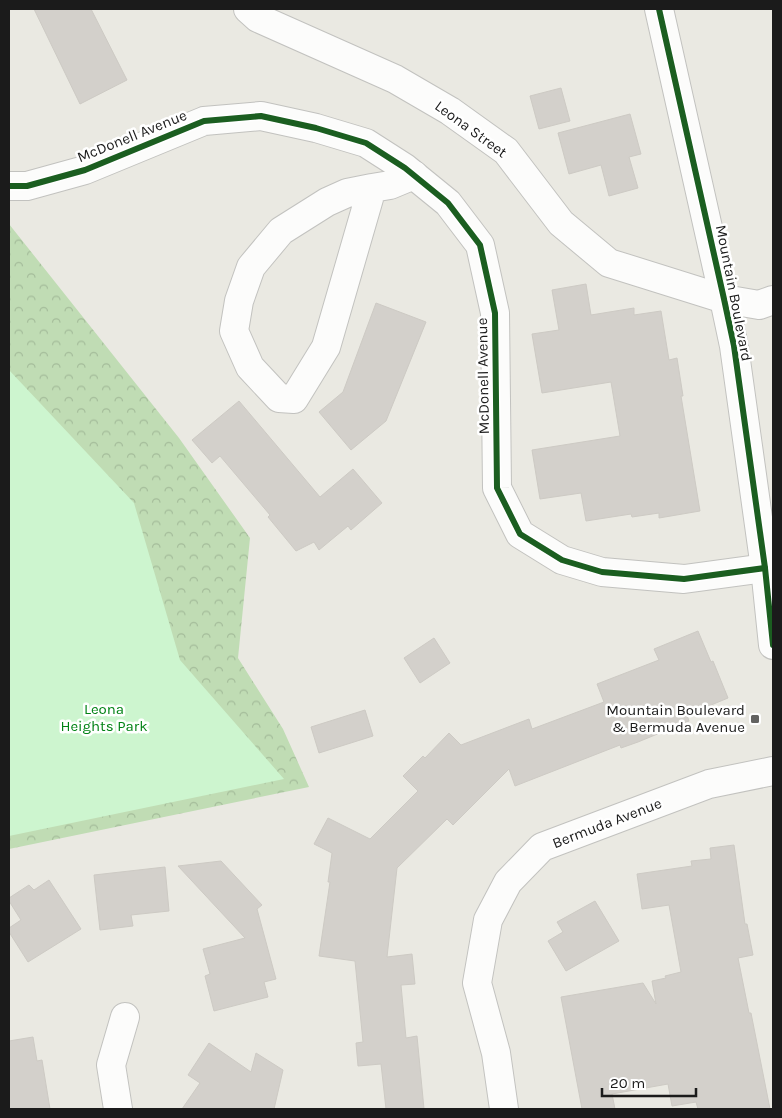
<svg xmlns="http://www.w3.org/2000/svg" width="782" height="1118" viewBox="0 0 782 1118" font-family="Karla,sans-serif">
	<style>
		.forest { fill: url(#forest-crowns) }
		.park { fill: #cdf5cf }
		.building { fill: #d3d0cb; stroke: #cdcac4 }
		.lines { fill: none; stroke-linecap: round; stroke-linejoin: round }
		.minor-casing { stroke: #c2c2bf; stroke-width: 30 }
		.minor { stroke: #fcfcfb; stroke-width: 28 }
		.cycleway-casing { stroke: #fff; stroke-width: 9 }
		.cycleway { stroke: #1b5e20; stroke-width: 6 }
		.poi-dot { fill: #636361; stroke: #fff; stroke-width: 2 }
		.labels { text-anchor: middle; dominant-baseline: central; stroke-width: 5; stroke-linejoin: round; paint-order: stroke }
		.street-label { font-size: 15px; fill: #1b1b1b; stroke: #fff }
		.park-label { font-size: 15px; fill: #008214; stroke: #fff }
		.poi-label { font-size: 15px; fill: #1b1b1b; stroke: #fff; text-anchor: end }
	</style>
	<defs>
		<pattern id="forest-crowns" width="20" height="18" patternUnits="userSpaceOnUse" patternTransform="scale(1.25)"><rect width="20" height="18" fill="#c0dcb4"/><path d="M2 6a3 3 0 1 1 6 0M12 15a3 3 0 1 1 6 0" fill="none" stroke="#a4bc9a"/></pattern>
	</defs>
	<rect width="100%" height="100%" fill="#eae9e2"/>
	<path class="forest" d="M9,224L179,438L250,538L238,658L283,729L309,787L9,849Z"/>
	<path class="park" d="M9,370L134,503L180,660L284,779L9,836Z"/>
	<g class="building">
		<path d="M34,9H91L127,80L80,104Z"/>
		<path d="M561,88L570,121L539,129L530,96Z"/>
		<path d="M630,114L641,154L629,157L638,188L609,196L601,165L569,174L558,133Z"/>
		<path d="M586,284L591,315L634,308V315L661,311L669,360L677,358L683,396H681L700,511L659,518V513L632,517L631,514L586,521L581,493L540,499L532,450L620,436L611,382L542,393L532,334L559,330L552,290Z"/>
		<path d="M376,303L426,322L386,421L351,450L319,412L343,392Z"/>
		<path d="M239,401L320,497L353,469L382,503L351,530L348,526L319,550L314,542L296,551L268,517L270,515L220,456L212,463L192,440Z"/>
		<path d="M698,631L711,662L713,661L728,698L687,715L689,721L638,742L621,748L620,745L515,786L509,769L453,825L447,819L397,868L387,957L412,954L415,984L401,985L406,1038L417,1036L424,1109H386L381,1064L358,1066L356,1043L363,1042L355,961L319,956L330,882H328L332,853L314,844L328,818L370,839L418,791L403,776L423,756L425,758L449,733L461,745L529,719L532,729L604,702L597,684L659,660L654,649Z"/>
		<path d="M434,638L450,663L420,683L404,658Z"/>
		<path d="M365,710L373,736L319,753L311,727Z"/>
		<path d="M734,845L745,924H747L753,955L738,958L749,1013H751L770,1109H698L696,1102L672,1106L668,1084L612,1094L615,1109H582L561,997L643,983L656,1004L652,981L666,978L665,976L681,972L669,905L642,909L637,874L692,866L691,861L711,859L710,848Z"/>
		<path d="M221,861L262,905L257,909L276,979L264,982L268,997L214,1011L205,976L210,974L203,949L245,938L178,866Z"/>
		<path d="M165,867L169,911L131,915L133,926L100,930L94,875Z"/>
		<path d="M49,880L81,929L28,962L9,932V928L21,920L9,901V898L29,885L34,890Z"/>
		<path d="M595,901L619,941L566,971L548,941L563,932L557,922Z"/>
		<path d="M33,1037L37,1061L42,1060L50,1109H9V1041Z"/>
		<path d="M209,1043L251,1072L256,1053L283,1070L274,1109H182L200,1083L188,1075Z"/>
	</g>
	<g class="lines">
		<defs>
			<g id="minor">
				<path d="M248,9L258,18L395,79L450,111L506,151L561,223L609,263L724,299L759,305L773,300"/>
				<path d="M659,9L724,299L734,346L765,568L773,645"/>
				<path d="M9,186H27L85,170L204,121L261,116L316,128L366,143L405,168L448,203L480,245L495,313L497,488L520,534L562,560L602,572L684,579L765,568"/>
				<path d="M372,188L347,193L327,202L281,231L251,267L239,301L234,331L250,367L279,398L294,399L326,347L372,188L390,185L414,175"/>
				<path d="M118,1109L111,1065L125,1017"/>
				<path d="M504,1109L496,1053L477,983L488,920L508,882L542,847L709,784L773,771"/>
			</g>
		</defs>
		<use href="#minor" class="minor-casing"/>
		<use href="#minor" class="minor"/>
		<defs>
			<g id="cycleway">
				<path d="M659,9L724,299L734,346L765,568L773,645"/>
				<path d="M9,186H27L85,170L204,121L261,116L316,128L366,143L405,168L448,203L480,245L495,313L497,488L520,534L562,560L602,572L684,579L765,568"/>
			</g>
		</defs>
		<use href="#cycleway" class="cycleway-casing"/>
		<use href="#cycleway" class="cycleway"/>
	</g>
	<rect class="poi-dot" x="750" y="714" width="10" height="10" rx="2.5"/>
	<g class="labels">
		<g class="street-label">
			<text transform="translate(471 129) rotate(36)">Leona Street</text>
			<text transform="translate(132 136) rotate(-22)">McDonell Avenue</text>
			<text transform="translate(734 293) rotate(79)">Mountain Boulevard</text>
			<text transform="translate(483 376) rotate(-91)">McDonell Avenue</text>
			<text transform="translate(607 823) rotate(-21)">Bermuda Avenue</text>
		</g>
		<g class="park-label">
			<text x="104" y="709">Leona<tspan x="104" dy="17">Heights Park</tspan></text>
		</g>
		<g class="poi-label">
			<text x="745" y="710">Mountain Boulevard<tspan x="745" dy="17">&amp; Bermuda Avenue</tspan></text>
		</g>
	</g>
	<rect width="782" height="1118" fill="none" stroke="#1b1b1b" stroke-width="20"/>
	<path d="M602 1088v8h94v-8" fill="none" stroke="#1b1b1b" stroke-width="2.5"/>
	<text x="610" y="1088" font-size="15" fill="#1b1b1b" stroke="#ffffff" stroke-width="4" paint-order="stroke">20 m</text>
</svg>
